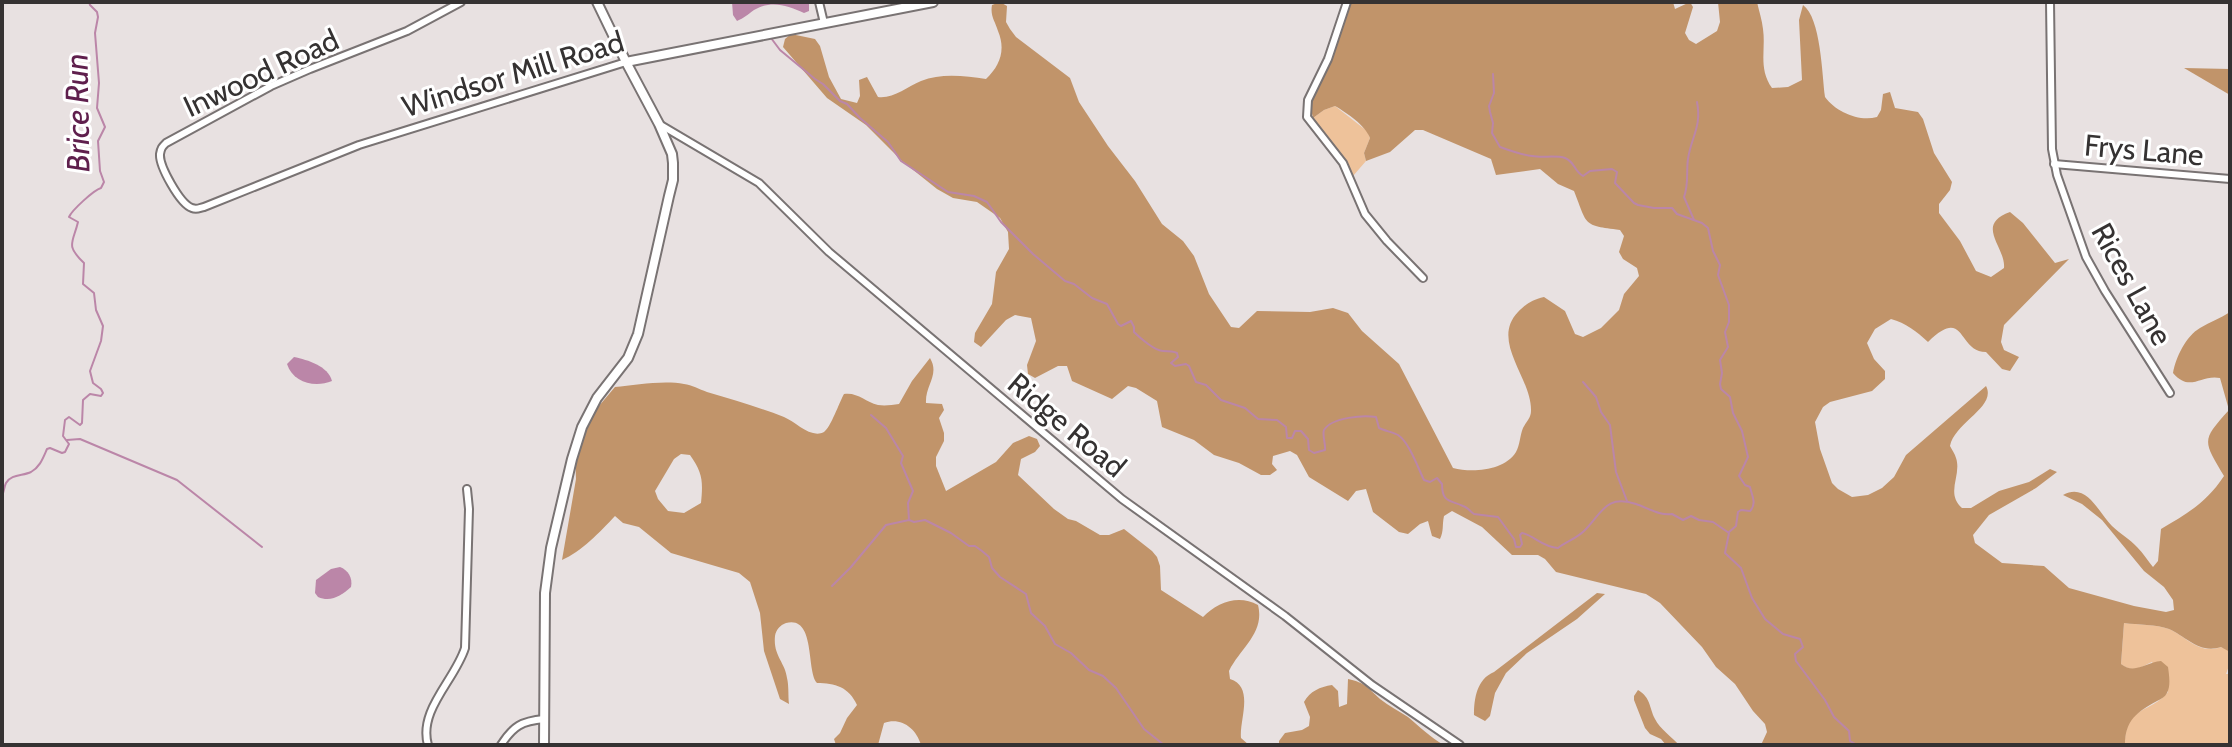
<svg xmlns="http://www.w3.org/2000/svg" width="2232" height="747" viewBox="0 0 2232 747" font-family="Cabin,sans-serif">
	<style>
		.green { fill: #eec29a }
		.forest { fill: #c1946a; fill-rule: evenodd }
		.water { fill: #bb86a8 }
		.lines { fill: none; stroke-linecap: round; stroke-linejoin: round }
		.stream { stroke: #bb86a8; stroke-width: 2 }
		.street-casing { stroke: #797373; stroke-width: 10 }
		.secondary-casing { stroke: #797373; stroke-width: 12 }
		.street { stroke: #fff; stroke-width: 6 }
		.secondary { stroke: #fff; stroke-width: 8 }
		.labels { text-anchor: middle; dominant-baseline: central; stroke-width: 6; stroke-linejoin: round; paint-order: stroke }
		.street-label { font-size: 30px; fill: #353232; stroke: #fff }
		.water-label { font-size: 32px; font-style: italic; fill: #5f1f4d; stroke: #fff }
	</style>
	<rect width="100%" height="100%" fill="#e8e1e1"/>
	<g class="green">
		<path d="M1335,106L1367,131L1370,138L1364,153L1366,161L1353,176L1340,155L1313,118L1324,110Z"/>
		<path d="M2124,623C2138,625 2156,624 2169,629C2187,637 2199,655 2221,647L2229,650L2230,663L2226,674H2230V745H2125C2125,705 2150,714 2168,692L2152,662C2140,668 2132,673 2121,664Z"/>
	</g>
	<g class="forest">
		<path d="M1000,2L1007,6L1006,22L1010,29L1016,37L1070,78L1079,102L1108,146L1135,181L1162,224L1183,241L1194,256L1209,294L1231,327L1239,328L1257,311L1310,312L1333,308L1348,313L1362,331L1399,364L1453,468C1472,473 1504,471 1516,452C1520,445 1520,435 1523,428C1526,422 1531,418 1531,411C1532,378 1490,341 1518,312C1527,303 1532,300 1544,297L1565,311L1575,334L1583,337L1601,328L1619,310L1624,294L1639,276L1637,268L1623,259L1619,252L1624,236L1620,230C1582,225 1588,226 1574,191L1558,184L1540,169L1496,175L1491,159L1423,130H1415L1390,152L1366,161L1364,153L1370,138C1365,125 1347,113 1335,106L1324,110L1313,118L1310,105L1324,75L1350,2H1673L1675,9L1690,2L1693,7L1685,33L1689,40L1696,44L1717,31L1720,22L1718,2H1757C1759,11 1762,20 1763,29C1766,50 1758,68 1772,88L1788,87L1802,80L1799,20L1803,5C1821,18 1822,74 1825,97C1836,112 1859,122 1877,117L1881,110L1883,94L1890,92L1895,108L1918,112L1923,119L1934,153L1952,182L1950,190L1939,204V213L1960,241L1976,271L1991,277L2004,268C2006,247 1974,225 2010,212L2023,223L2055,263L2069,259L2004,325L2001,342L2004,350L2019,357L2010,371L2002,369L1986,352C1957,352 1966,305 1928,342C1916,331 1906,323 1891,319L1875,329L1867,343L1874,359L1885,371V379L1872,391L1830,402L1823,407L1815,422L1820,449L1832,483L1838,489L1852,497L1868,495L1882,488L1894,477L1906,455L1986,386C1997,407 1955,422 1950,446C1952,450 1955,454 1956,458C1962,475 1945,493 1962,508H1971L1999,491L2029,482L2050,469L2057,472L2036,488L1989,515L1973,535L1975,543L2002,563L2044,566L2069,588L2134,606L2166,612L2174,610L2173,600L2164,587L2144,571L2102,520L2082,504L2063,495C2087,482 2098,512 2112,526C2120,534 2130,539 2137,547C2143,553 2148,561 2153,567L2158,561L2161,529C2188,513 2206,503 2224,476C2203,440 2201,441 2229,410L2220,378C2201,374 2190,393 2173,373C2176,357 2186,336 2200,328C2210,322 2221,318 2230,312V652L2221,647C2199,654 2187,637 2169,629C2156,624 2138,625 2124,623L2121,664C2135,675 2146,662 2161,661L2168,667C2169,674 2171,686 2167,693C2165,697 2161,699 2157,701C2137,712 2125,720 2125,745H1761L1767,732L1765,724L1753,711L1735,684L1716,667L1702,647L1660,603L1646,594L1556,572L1545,559L1538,555H1512L1482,527L1452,511L1444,516C1442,525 1444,531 1440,539L1432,536L1428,521L1420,524L1408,534L1399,532L1373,512L1366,489L1356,491L1348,501L1309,477L1297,455L1290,451L1273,456L1272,464L1277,470L1270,475H1261L1239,463L1214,455L1194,440L1162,427L1157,401L1136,388L1128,386L1112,399L1072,381L1067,366H1058L1035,378L1028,374L1027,365L1036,341L1031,318L1015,315L1006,320L981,347L974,342L975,333L992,304L996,272L1009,249L1008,232L1000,218L977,202L953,198L937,189L902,161L866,125L827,98L783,47L785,39L791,34L815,39L820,46L829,77L841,99L857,103L860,96L859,80L867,77L878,97C893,99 907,87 921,81C941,73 965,76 986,79C1000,66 1006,50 998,31C995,21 990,16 992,5Z"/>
		<path d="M2184,68L2230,69V95Z"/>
		<path d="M930,358C940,375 925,385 926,403L942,404L944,410L939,418L944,433V441L936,457V466L946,491L996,462L1013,443L1029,436L1037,439L1040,446L1035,452L1021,459L1018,475L1054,509L1068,519L1076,521L1100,535H1109L1124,529L1152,551L1157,557L1160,566L1161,590L1203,617C1217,602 1239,594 1258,605C1265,633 1241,647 1229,671L1230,679C1255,687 1239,720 1241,738L1249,745H921C916,728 901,717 884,723L878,745H836L834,739L840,733L847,718L857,705C849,687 835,683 817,683C806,671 816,615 786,623C780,625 776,630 775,636C773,656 785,662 787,678C789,686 788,696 789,704L780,699L764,651L760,613L750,582L739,573L671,553L639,527L623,523L615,516C600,532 581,552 562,560L576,479L575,452L593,413L615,387C635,385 664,380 684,384C692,385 699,389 707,392C733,400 759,407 784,417C796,422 811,439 824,432C831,427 839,403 844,394C858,392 865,402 878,405C885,406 892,405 899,404L912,381ZM681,454L690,455C703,473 703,482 701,503L684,513L668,511L658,499L655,491L674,459Z"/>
		<path d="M1597,593L1605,594L1577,619L1527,653L1506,673L1495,693L1490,716L1485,721L1474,715C1474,698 1477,679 1494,672Z"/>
		<path d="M1348,679C1366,683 1367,687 1380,699C1389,706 1399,711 1408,717C1420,727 1430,737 1444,745H1279V741L1285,733L1302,730L1309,726L1310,717L1304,702C1310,691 1320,687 1332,685L1338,691L1339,707L1347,704Z"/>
		<path d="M1638,690C1651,698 1649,707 1655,719C1660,729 1672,737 1679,745H1666L1661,739L1650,734L1645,728L1634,700V696Z"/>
	</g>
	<g class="water">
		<path d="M732,2H809V11L804,13C787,5 771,0 754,10C747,15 744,18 737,21L733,15Z"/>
		<path d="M294,357C308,360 328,366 332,381C315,388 293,383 287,364Z"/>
		<path d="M340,567C348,570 353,578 351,587C342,595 331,603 318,597L315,593L316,580L331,569Z"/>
	</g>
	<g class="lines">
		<g class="stream">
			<path d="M771,38L780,50L815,79L823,84L840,101L847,104L860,118L888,142L901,161L948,192L974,196L987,202L1001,222L1033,254L1065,281L1074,284L1092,298L1107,304L1118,324L1121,326L1131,321L1134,327V332C1140,338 1155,351 1163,351C1168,351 1173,351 1177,353L1178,357L1171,363L1175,366L1186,364L1189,366L1196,382L1206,385L1221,400L1245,408L1258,419L1277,420L1286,427L1287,438H1292L1295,431H1301L1308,439L1309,450L1314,453L1325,450C1326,445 1322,435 1324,430C1332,417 1364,415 1376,417L1379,428C1385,431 1393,432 1398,435C1409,442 1418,468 1424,480L1430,482L1437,478L1442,484C1442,503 1450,500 1463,506C1467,507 1471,512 1474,514L1498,517L1514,539L1516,547H1520L1522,544L1520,535L1522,533C1535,536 1542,547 1558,548C1566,542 1577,538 1584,531C1602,513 1606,494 1636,504C1648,508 1660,516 1672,514L1683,520L1691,516L1699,520L1713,522L1729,533L1725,553L1741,568L1752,598L1765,619L1783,634L1800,639L1803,647L1795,654L1796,661L1825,700L1834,717L1849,731L1850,741L1857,745"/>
			<path d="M1493,74L1494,93L1489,106L1490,112L1493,123L1492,133L1500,147C1511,151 1522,155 1532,156C1543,158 1556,155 1565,158C1575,162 1574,171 1583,176L1590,171L1612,169L1617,172L1615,183L1634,203L1638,205L1654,208H1672L1677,214L1702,223L1708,228L1713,251L1720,265L1718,275L1729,305V322L1725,332L1728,347L1720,360L1722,373L1720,384L1721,389L1730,397L1733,413L1742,431L1748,457L1739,476L1745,485L1750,487C1752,496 1757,504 1750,511L1741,510L1738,512L1736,526L1729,532"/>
			<path d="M1694,220L1684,197C1689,184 1686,173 1688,159C1691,137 1702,127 1697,102"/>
			<path d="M1583,382L1596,397L1601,412L1610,425L1616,472L1627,501"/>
			<path d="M871,415L886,428L903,456L901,463L913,491L908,503L909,520"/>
			<path d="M67,440L80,439L177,480L262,547"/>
			<path d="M2,496C4,492 4,487 6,483C11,474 23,476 31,472C40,467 43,458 47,449L50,448L62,453L65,452L69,444L63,436L65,420L69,417L80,425L82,423L83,400L90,394L101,396L103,393L101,389L93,383L90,371L101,341L103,326L96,310L94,293L83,284L84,263C65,245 73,243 78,222L69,217C72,210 94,190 101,188L104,182L100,171L98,141L105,127L97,108L99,83L95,33L98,17L97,12L90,5L89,2"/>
			<path d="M832,586L851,567L886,525L909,520L914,522L925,520L951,533L969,546H975L982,551L989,557L992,568L1000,577L1026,594L1031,613L1045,626L1055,644L1071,653L1089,670L1103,676L1116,688L1144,729L1164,745"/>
		</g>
		<defs>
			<g id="street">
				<path d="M461,2L407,31L310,69L271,86L166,143C162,147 161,148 160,154C159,166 180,204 192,208C197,210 199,208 204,207L359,145L626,62"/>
				<path d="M819,2L824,23"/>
				<path d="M1347,2L1328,59L1308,100L1307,117L1343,163L1365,214L1387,241L1423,278"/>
				<path d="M2050,2L2052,149L2057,175L2086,257L2105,291L2170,393"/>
				<path d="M659,124L759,183L829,252L1122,499L1285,616L1372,685L1460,745"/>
				<path d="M2054,164L2230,179"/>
				<path d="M428,745C418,710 455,680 465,648L469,509L467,489"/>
				<path d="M501,745C513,726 522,721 544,719"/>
			</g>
			<g id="secondary">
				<path d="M626,62L933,2"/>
				<path d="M544,745L545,593L551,548L572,459L582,427L597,398L628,358L638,334L669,196L673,180V163L672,154L659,124L626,62L597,2"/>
			</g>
		</defs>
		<use href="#street" class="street-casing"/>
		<use href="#secondary" class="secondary-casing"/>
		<use href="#street" class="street"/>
		<use href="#secondary" class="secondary"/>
	</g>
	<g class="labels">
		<g class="street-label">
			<text transform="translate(261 73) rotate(-25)">Inwood Road</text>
			<text transform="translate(513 74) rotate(-17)">Windsor Mill Road</text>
			<text transform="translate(2144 150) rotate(5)">Frys Lane</text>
			<text transform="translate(2132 284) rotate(61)">Rices Lane</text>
			<text transform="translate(1067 425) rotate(40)">Ridge Road</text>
		</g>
		<g class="water-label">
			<text transform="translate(77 113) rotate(-91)">Brice Run</text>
		</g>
	</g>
	<rect width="2232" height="747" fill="none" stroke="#353232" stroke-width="8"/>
</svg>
